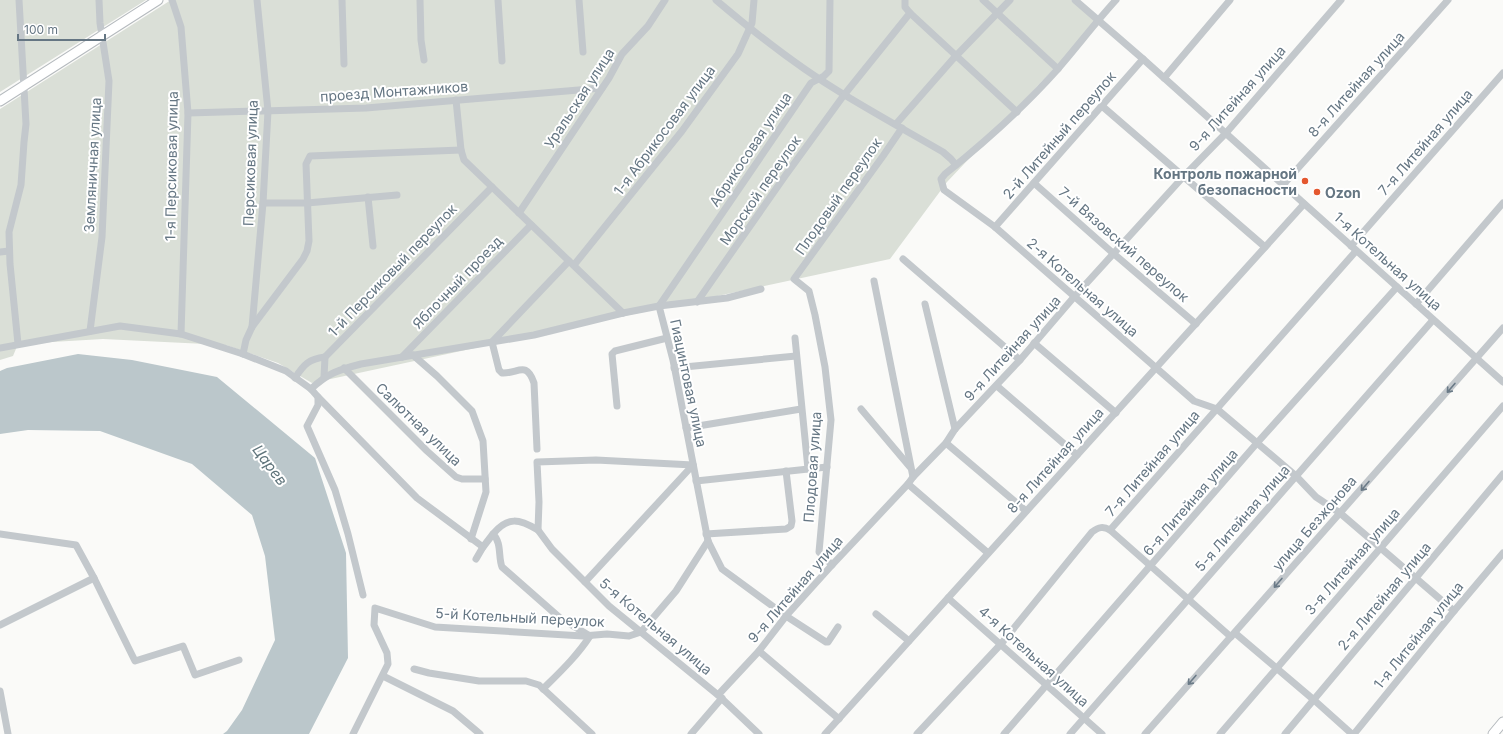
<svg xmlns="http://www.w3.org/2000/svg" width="1503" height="734" viewBox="0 0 1503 734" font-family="Inter,sans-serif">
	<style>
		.green { fill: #dadfd7 }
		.water { fill: #bbc7cb }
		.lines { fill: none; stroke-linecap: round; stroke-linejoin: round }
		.major-casing { stroke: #b5babe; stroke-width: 11 }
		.minor { stroke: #c3c8cc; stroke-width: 7 }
		.major { stroke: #fff; stroke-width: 9 }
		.oneway { stroke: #6a7a87 }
		.poi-dot { fill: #e4572e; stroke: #fff; stroke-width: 1.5 }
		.labels { text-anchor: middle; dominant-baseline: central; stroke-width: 4; stroke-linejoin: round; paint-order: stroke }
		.street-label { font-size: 14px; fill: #657683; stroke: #fff }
		.poi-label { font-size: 14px; font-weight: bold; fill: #657683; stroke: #fff; text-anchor: end }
		.water-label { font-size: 15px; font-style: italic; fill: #60757c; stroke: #fff }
	</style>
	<rect width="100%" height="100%" fill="#fafaf8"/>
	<g class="green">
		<path d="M0,0H146L0,92Z"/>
		<path d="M171,0H1071L1097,23L947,182L890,259L312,383L278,363L226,345L103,339L18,344L13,356L0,360V109Z"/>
	</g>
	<path class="water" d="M78,354L132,360L217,377L315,458L346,553L348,658L309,734H223L227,731L242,710L275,640L265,556L252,515L192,464L100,431L28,430L0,434V371L7,368Z"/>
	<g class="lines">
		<defs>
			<g id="major">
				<path d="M0,101L158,0"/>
				<path d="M1493,734L1503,722"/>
			</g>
		</defs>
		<use href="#major" class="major-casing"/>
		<g class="minor">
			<path d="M172,0L181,27L188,113L181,334"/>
			<path d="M342,0L344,64"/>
			<path d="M420,0L421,40L424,60"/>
			<path d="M498,0L502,61"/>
			<path d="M579,0L583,52"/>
			<path d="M716,0C756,34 798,67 843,94C876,114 910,133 943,152L951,159L956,165"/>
			<path d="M983,0L1058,69"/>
			<path d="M1075,0L1143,59L1503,382"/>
			<path d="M1116,0C1095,23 1077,47 1057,70C1023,108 985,142 945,174L941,179L944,190L995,227L1194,401L1217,409L1296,476L1316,497L1340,513L1454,611"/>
			<path d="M910,13L1017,112"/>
			<path d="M1164,78L1230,0"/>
			<path d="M456,100L461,150L464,160L623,313"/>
			<path d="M1102,106L1265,247"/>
			<path d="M188,113L366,108L602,88"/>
			<path d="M896,124L953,59L1010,0"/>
			<path d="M1034,183L1114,254L1196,324"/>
			<path d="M1283,185L1448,0"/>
			<path d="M368,197L373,246"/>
			<path d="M263,203H307L397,195"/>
			<path d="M519,213L609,78L622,54L648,26L665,0"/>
			<path d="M995,227L1143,59"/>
			<path d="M1351,246L1503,73"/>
			<path d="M0,252L9,251"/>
			<path d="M903,259L1020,360"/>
			<path d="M574,265L682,131L738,54L752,23L754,0"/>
			<path d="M874,281L913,477"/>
			<path d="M697,302L785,176L844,95L910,13L905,7V0"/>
			<path d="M925,304L955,429"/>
			<path d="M1416,304L1503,203"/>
			<path d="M659,306L673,360L708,541L722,569L786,616L826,642H828L838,627"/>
			<path d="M659,306L811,83L824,76L829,71L830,0"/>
			<path d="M252,327L263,203L268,111L257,0"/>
			<path d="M90,331L102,237L109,81L100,23L99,0"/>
			<path d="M795,338L808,469"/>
			<path d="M1034,343L1116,413"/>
			<path d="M18,344L10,264L9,232L21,185L24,142L26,124L19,0"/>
			<path d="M0,348L120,326L181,334L243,354L286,371L311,389L318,397V405L307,426L335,490L348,534L363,595"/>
			<path d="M243,354L246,340L252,327L303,259L307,251L309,241L306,164L310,156L461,150"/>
			<path d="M413,355L437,376L472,411L483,441L486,492L471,539"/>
			<path d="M402,357L531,225"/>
			<path d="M344,368L427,451L456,477L462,479H485"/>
			<path d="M674,368L796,356"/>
			<path d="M324,377L325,357L492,187"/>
			<path d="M295,378C304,364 309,359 325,357"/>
			<path d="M997,386L1077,455"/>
			<path d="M311,389C328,373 338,370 361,364L534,335L623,313L659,306L727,298L761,289"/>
			<path d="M318,397L417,498L483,547L493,534"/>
			<path d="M617,406L612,354L615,351L667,338"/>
			<path d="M861,409L910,467"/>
			<path d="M686,428L801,409"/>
			<path d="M946,443L1026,511"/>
			<path d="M537,449L534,383C526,360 518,374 502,373L499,370L492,342L569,261"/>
			<path d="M693,465L596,460L537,462L539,502L538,530L552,549L609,606L718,695L759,734"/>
			<path d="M696,481L827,467"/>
			<path d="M908,484L988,553"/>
			<path d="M538,530C519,519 508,516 493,534C502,543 498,557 502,567L560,618L590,636C577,656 560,672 543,689"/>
			<path d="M1110,530L1231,637"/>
			<path d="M0,534L76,545L94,578L135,661L183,646L195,675L239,660"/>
			<path d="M706,534L786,529L791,526L792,521L786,471"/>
			<path d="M476,559L483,547"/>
			<path d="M832,565L819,552L831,420L825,367L815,315L809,291L794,279L883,156L902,128"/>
			<path d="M585,582L693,465"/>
			<path d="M948,598L1102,734"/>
			<path d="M876,614L909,641"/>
			<path d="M0,625L94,578"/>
			<path d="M1235,633L1314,700L1352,734"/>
			<path d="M759,651L839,719"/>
			<path d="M414,669L429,673L479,681H526L539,685L592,734"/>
			<path d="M383,676L453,711L480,734"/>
			<path d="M0,691L8,734"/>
			<path d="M718,695L759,651L786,616L832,565L908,484L913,477L946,443L955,429L1020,360L1074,297L1184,176L1226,133L1341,0"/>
			<path d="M353,734L388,664L387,653L374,625L375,608L435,627L583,636L607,634L629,636L641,632L676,591L708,541"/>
			<path d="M691,734L722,698"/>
			<path d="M825,734L1304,204"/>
			<path d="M917,734L1001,644L1092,532C1099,527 1103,526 1110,530L1356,251"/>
			<path d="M1004,734L1257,443L1397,287"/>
			<path d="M1070,734L1433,320"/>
			<path d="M1145,734L1503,328"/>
			<path d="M1220,734L1503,406"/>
			<path d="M1285,734L1503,474"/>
			<path d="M1354,734L1454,611L1503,553"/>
		</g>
		<use href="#major" class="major"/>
	</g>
	<defs><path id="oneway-shaft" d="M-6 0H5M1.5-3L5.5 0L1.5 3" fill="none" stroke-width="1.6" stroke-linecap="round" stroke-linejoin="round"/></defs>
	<g class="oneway">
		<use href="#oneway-shaft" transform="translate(1451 388) rotate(131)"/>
		<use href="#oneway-shaft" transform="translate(1365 486) rotate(131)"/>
		<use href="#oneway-shaft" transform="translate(1278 583) rotate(131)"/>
		<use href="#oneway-shaft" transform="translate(1192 680) rotate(131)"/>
	</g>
	<g class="poi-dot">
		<circle cx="1305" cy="181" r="4"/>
		<circle cx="1317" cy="192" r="4"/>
	</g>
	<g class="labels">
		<g class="street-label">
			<text transform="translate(1356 84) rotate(-48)">8-я Литейная улица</text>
			<text transform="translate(394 91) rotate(-4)">проезд Монтажников</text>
			<text transform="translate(579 98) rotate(-57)">Уральская улица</text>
			<text transform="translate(1237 98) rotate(-48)">9-я Литейная улица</text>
			<text transform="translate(664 130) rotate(-53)">1-я Абрикосовая улица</text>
			<text transform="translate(1059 135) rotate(-49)">2-й Литейный переулок</text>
			<text transform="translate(1425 142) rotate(-49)">7-я Литейная улица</text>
			<text transform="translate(750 149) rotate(-56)">Абрикосовая улица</text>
			<text transform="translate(250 163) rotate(-88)">Персиковая улица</text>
			<text transform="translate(92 165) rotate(-87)">Земляничная улица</text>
			<text transform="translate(171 166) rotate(-89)">1-я Персиковая улица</text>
			<text transform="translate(760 190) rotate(-55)">Морской переулок</text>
			<text transform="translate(838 196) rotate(-55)">Плодовый переулок</text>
			<text transform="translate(1124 244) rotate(41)">7-й Вязовский переулок</text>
			<text transform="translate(1388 261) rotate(42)">1-я Котельная улица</text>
			<text transform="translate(392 270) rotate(-46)">1-й Персиковый переулок</text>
			<text transform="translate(457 282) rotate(-46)">Яблочный проезд</text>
			<text transform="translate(1083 287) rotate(41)">2-я Котельная улица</text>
			<text transform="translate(1012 348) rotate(-48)">9-я Литейная улица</text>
			<text transform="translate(689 383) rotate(78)">Гиацинтовая улица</text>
			<text transform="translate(419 424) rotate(44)">Салютная улица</text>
			<text transform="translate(1055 460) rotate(-48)">8-я Литейная улица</text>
			<text transform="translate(1152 463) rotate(-49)">7-я Литейная улица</text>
			<text transform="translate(812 467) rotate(-86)">Плодовая улица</text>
			<text transform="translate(1190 502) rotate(-49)">6-я Литейная улица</text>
			<text transform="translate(1242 518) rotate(-49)">5-я Литейная улица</text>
			<text transform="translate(1314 523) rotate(-49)">улица Безжонова</text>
			<text transform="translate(1352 561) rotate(-49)">3-я Литейная улица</text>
			<text transform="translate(795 589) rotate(-49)">9-я Литейная улица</text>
			<text transform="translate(1384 596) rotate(-50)">2-я Литейная улица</text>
			<text transform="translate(520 617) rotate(3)">5-й Котельный переулок</text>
			<text transform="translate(656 626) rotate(40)">5-я Котельная улица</text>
			<text transform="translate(1418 635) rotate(-51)">1-я Литейная улица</text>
			<text transform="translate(1034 656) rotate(42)">4-я Котельная улица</text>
		</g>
		<g class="poi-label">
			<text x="1297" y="173">Контроль пожарной<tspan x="1297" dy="16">безопасности</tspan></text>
			<text x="1325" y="192" text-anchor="start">Ozon</text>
		</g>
		<g class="water-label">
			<text transform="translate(270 465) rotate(53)">Царев</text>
		</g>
	</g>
	<path d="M18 34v6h87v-6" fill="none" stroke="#657683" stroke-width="2"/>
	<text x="24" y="34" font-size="12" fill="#657683" stroke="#ffffff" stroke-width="3" paint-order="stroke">100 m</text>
</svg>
